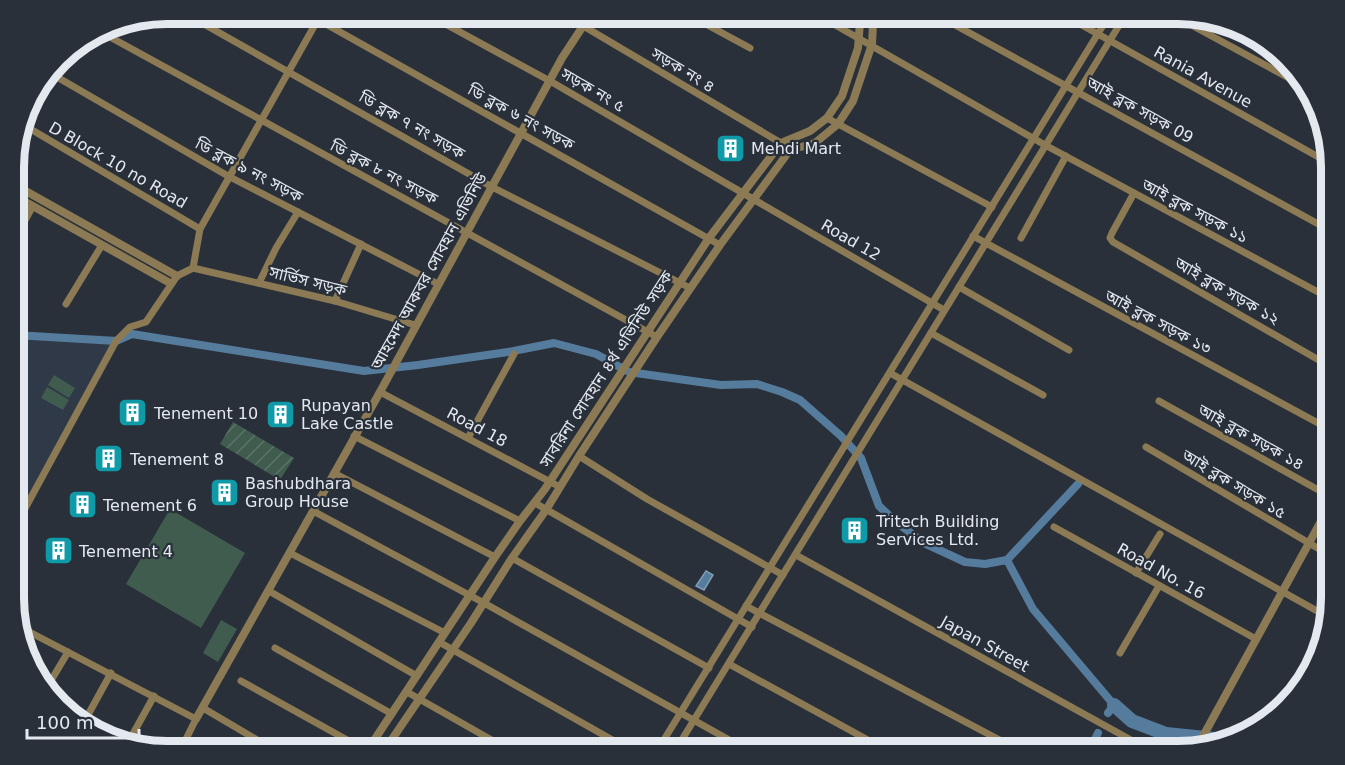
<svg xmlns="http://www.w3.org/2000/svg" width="1345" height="765" viewBox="0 0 1345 765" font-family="'DejaVu Sans','Noto Sans Bengali',sans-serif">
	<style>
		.built { fill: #2f3948 }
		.grass { fill: #3f5c4e }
		.garden { fill: url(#garden-furrows) }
		.water { fill: url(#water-ripples); stroke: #809db6; stroke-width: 1.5 }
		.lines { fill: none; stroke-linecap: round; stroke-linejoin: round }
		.canal { stroke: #557c9d; stroke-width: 8 }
		.river { stroke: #557c9d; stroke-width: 14 }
		.minor { stroke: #8b7a54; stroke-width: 7 }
		.tertiary { stroke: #8b7a54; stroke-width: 8 }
		.labels { text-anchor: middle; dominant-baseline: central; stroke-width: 4.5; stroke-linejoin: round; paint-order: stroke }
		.street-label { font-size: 16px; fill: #e4e9f0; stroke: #29303a }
		.poi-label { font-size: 16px; fill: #e4e9f0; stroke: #29303a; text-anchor: start }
		.rim { fill: none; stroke: #e4e9f0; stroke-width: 8 }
	</style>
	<defs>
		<pattern id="garden-furrows" width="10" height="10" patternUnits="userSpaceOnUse" patternTransform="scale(1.5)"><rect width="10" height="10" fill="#3f5c4e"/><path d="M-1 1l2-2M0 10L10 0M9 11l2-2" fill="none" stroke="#5b7368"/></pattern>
		<pattern id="water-ripples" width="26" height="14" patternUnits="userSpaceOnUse" patternTransform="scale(1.5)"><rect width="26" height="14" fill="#557c9d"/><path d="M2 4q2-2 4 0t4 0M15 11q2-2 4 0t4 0" fill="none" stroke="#4e667b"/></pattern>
	</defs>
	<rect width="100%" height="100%" fill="#29303a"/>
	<path class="built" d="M15,333L118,336L24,513L15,508Z"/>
	<g class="grass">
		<path d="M54,375L75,388L69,398L48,385Z"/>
		<path d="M47,387L69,400L63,410L41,398Z"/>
		<path d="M170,509L245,553L201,628L126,584Z"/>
		<path d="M221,620L237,629L218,662L203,653Z"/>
	</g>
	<path class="garden" d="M233,422L294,458L280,480L220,444Z"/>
	<path class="water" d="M706,571L713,575L704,590L696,586Z"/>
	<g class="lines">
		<g class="canal">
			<path d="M15,335L116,341L132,334L364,371L418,365L508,352L554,343L596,354L629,372L721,385L757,384L782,392L800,400L841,436L861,458L879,506L896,522L924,543L965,562L985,564L1007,560L1033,609L1114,705L1108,713"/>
			<path d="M1007,560L1078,484"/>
			<path d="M1089,751L1098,733"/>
		</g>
		<path class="river" d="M1114,705L1132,721L1166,734L1225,740"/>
		<g class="minor">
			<path d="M186,14L492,187L690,288"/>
			<path d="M308,14L720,245"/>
			<path d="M427,14L550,81L944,310"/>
			<path d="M563,14L781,143L790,150"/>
			<path d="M687,14L750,48"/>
			<path d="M816,14L1045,145L1331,299"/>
			<path d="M935,14L1331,231"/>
			<path d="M1062,14L1331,164"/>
			<path d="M1171,14L1311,90"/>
			<path d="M99,31L657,337"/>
			<path d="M50,73L228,176L438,284"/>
			<path d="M827,118L992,207"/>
			<path d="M22,124L200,229"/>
			<path d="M1134,193L1112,233L1110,238L1113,242L1331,367"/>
			<path d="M973,236L1331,430"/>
			<path d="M15,238L33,206"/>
			<path d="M1021,238L1066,156"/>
			<path d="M193,268L335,301L415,325"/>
			<path d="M259,283L276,248L298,212"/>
			<path d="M959,287L1069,350"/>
			<path d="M335,301L361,244"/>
			<path d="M66,304L102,245"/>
			<path d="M931,333L1043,395"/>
			<path d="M890,373L1328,617"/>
			<path d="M380,392L560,487"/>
			<path d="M1159,401L1331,497"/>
			<path d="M354,436L520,521"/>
			<path d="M468,438L514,354"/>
			<path d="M1146,447L1331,556"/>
			<path d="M579,456L647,499L783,575"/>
			<path d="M334,473L495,557"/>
			<path d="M535,503L752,627"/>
			<path d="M313,511L484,603L749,751"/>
			<path d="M15,527L116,341L130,327L146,322L177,276L193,268L200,229L321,14"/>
			<path d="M1054,527L1256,639"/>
			<path d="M290,553L445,633"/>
			<path d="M796,555L1131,740L1165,751"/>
			<path d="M512,558L709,668"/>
			<path d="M1136,573L1160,534"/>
			<path d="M269,591L417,676"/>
			<path d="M746,606L1011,746L1008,751"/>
			<path d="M18,626L196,719L180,751"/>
			<path d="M439,642L632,751"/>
			<path d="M275,648L392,714"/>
			<path d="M1120,653L1159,586"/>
			<path d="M729,664L888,751"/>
			<path d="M241,681L367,751"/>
			<path d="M46,689L68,652"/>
			<path d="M407,692L511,751"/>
			<path d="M203,708L276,751"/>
			<path d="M83,724L111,673"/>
			<path d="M129,741L154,696"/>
			<path d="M657,751L1110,14"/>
			<path d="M675,751L1126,14"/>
		</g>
		<g class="tertiary">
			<path d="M15,185L177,276"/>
			<path d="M15,196L170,283"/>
			<path d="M196,719L380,392L562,58L583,26L593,14"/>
			<path d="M1196,749L1331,503"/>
			<path d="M367,751L495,557L520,521L545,489L709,238L781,143L810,131L827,118L842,96L858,48L860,22L864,14"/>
			<path d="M384,751L471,623L512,558L546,510L579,456L657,337L720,245L790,150L815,143L838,124L853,101L872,44L873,24L878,14"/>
		</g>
	</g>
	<defs>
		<symbol id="building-square" viewBox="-11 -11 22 22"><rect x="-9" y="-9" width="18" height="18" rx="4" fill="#0f9aa8" stroke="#29303a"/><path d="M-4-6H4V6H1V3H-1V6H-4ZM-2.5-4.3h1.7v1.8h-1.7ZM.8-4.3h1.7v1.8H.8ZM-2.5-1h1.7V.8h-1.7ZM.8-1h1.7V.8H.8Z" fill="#fff"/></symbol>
	</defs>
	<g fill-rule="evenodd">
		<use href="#building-square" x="714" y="132" width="33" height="33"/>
		<use href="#building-square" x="116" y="396" width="33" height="33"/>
		<use href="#building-square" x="264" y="398" width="33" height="33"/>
		<use href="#building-square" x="92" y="442" width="33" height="33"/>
		<use href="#building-square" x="208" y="476" width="33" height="33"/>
		<use href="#building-square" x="66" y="488" width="33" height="33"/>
		<use href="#building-square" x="838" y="514" width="33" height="33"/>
		<use href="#building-square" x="42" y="534" width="33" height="33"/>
	</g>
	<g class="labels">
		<g class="street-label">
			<text transform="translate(683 70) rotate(31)">সড়ক নং ৪</text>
			<text transform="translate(1203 77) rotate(29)">Rania Avenue</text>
			<text transform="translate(593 90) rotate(30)">সড়ক নং ৫</text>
			<text transform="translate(1140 110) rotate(29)">আই ব্লক সড়ক 09</text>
			<text transform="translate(521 117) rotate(29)">ডি ব্লক ৬ নং সড়ক</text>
			<text transform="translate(412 125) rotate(30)">ডি ব্লক ৭ নং সড়ক</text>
			<text transform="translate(118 165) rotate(30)">D Block 10 no Road</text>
			<text transform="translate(249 170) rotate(28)">ডি ব্লক ৯ নং সড়ক</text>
			<text transform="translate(384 172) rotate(28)">ডি ব্লক ৮ নং সড়ক</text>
			<text transform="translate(1195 211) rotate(28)">আই ব্লক সড়ক ১১</text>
			<text transform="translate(851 240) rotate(30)">Road 12</text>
			<text transform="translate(429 271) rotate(-61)">আহমেদ আকবর সোবহান এভিনিউ</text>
			<text transform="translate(308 281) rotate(14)">সার্ভিস সড়ক</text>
			<text transform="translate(1227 291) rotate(30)">আই ব্লক সড়ক ১২</text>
			<text transform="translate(1158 322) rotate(28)">আই ব্লক সড়ক ১৩</text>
			<text transform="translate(606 369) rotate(-57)">সাবরিনা সোবহান ৪র্থ এভিনিউ সড়ক</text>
			<text transform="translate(477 427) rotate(28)">Road 18</text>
			<text transform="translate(1251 437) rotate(29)">আই ব্লক সড়ক ১৪</text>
			<text transform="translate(1234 484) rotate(31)">আই ব্লক সড়ক ১৫</text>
			<text transform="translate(1161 571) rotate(29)">Road No. 16</text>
			<text transform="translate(985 644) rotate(29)">Japan Street</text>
		</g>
		<g class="poi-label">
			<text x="751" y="148">Mehdi Mart</text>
			<text x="301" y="405">Rupayan<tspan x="301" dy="18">Lake Castle</tspan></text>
			<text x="154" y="413">Tenement 10</text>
			<text x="130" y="459">Tenement 8</text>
			<text x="245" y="483">Bashubdhara<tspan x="245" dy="18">Group House</tspan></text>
			<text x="103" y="505">Tenement 6</text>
			<text x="876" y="521">Tritech Building<tspan x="876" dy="18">Services Ltd.</tspan></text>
			<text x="79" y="551">Tenement 4</text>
		</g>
	</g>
	<path d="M0 0H1345V765H0ZM167 24H1178A143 143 0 0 1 1321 167V598A143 143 0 0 1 1178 741H167A143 143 0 0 1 24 598V167A143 143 0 0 1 167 24Z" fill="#29303a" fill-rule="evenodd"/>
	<path class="rim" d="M167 24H1178A143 143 0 0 1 1321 167V598A143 143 0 0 1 1178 741H167A143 143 0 0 1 24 598V167A143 143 0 0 1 167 24Z"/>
	<path d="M27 729v9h112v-9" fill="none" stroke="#e4e9f0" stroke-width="3"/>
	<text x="36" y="729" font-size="18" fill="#e4e9f0" stroke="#29303a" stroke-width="4.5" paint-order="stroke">100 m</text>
</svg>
